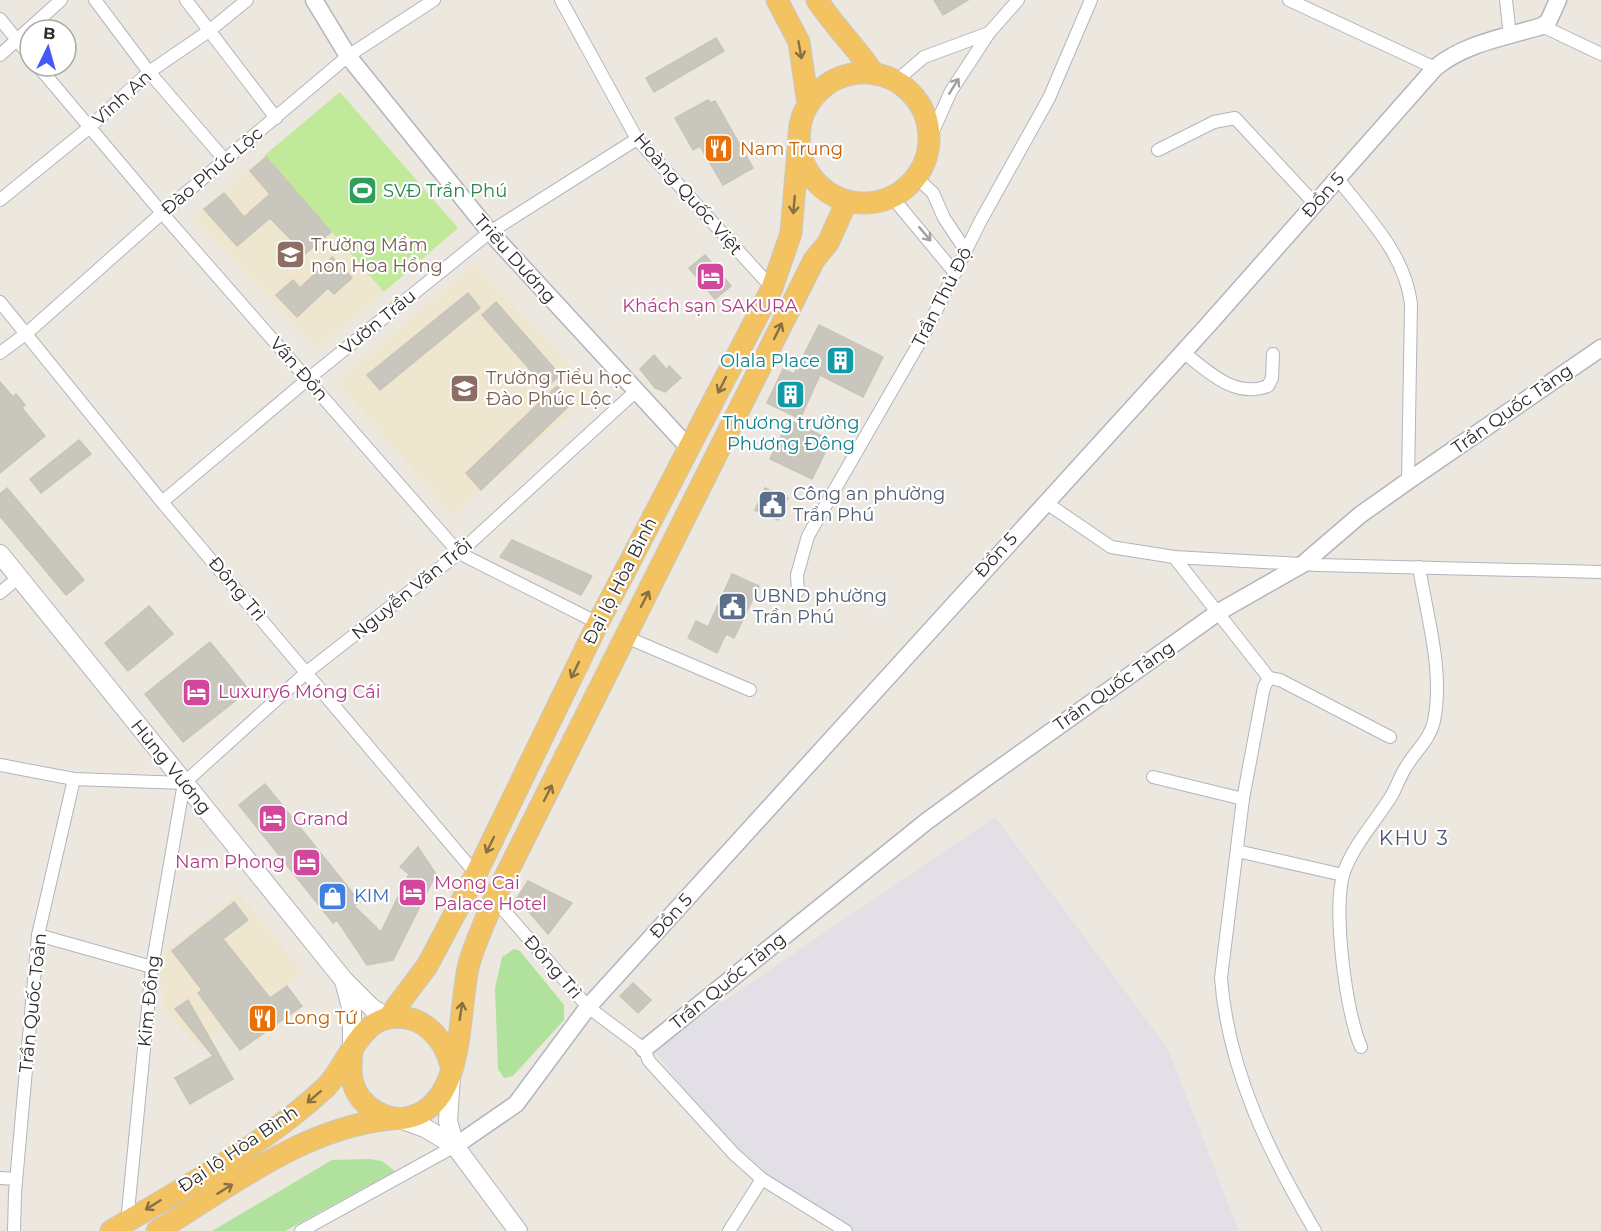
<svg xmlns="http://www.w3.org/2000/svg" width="1601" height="1231" viewBox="0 0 1601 1231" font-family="Montserrat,sans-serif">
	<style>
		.industrial { fill: #e2dfe6 }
		.education { fill: #eee6cf }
		.green { fill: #b0e29d }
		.pitch { fill: #c1e99a }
		.building { fill: #c9c6bd; stroke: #c9c4b8; stroke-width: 1.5 }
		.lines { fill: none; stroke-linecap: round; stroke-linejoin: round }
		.minor-casing { stroke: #b2b4bf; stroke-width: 14 }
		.tertiary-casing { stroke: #b2b4bf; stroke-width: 19 }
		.secondary-casing { stroke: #b2b4bf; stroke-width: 20 }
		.trunk-casing { stroke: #c8c8c8; stroke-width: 23 }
		.minor { stroke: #fff; stroke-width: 12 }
		.tertiary { stroke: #fff; stroke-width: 16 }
		.secondary { stroke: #fff; stroke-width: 18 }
		.trunk { stroke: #f3c261; stroke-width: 21 }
		.oneway { stroke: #867044 }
		.oneway2 { stroke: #a0a0a0 }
		.labels { text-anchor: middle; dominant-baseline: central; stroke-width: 4.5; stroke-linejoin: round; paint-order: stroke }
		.street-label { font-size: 18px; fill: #2c2c2c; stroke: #fff }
		.food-label { font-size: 18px; fill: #c56008; stroke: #fff; text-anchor: start }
		.leisure-label { font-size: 18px; fill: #27864d; stroke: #fff; text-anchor: start }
		.education-label { font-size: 18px; fill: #785e54; stroke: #fff; text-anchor: start }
		.hotel-label { font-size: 18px; fill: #b23c85; stroke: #fff; text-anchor: start }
		.culture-label { font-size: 18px; fill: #0d838f; stroke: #fff; text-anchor: end }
		.service-label { font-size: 18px; fill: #4e5e75; stroke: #fff; text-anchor: start }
		.shop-label { font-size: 18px; fill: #366cbe; stroke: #fff; text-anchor: start }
		.neighbourhood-label { font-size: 20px; letter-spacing: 1.5px; fill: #4d527c; stroke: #fff }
	</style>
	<rect width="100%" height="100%" fill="#ede8df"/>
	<path class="industrial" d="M995,817L1168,1049L1239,1231H848L762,1176L714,1128L653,1049Z"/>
	<g class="education">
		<path d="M265,155L384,292L318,348L192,218Z"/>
		<path d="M475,263L595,394L452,515L337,382Z"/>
		<path d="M238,892L304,973L197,1047L163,1009L159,958Z"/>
	</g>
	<g class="green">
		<path d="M514,949L520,951L564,1005V1020L513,1076L504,1078L498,1069L495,988L502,957Z"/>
		<path d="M369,1159L382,1161L395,1171L285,1231H212L332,1160Z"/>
	</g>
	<path class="pitch" d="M340,92L458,228L384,292L265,155Z"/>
	<g class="building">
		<path d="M934,0H968L943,15Z"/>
		<path d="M716,38L724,51L654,92L646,78Z"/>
		<path d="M708,100L711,103L715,101L753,168L723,185L700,146L693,150L675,118Z"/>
		<path d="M266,157L331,232L305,254L270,218L237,246L204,209L224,193L244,217L270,194L250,171Z"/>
		<path d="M705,255L731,286L715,299L689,268Z"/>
		<path d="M332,257L352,278L334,294L328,288L297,317L276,295L293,280L300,288Z"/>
		<path d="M468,293L480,308L380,390L367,375Z"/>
		<path d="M496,302L560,375L546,388L482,315Z"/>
		<path d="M819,325L883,357L863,397L820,375L800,419L767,403L783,369L794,374Z"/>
		<path d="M654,355L667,370L669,366L681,378L665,392L655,388L640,369Z"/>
		<path d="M0,382L13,397L16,394L25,405L22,408L45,436L0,473Z"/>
		<path d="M557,386L573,402L481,490L466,473Z"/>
		<path d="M789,420L831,440L812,479L770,459Z"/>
		<path d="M79,440L91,454L41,493L30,479Z"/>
		<path d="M7,488L84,580L66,595L0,516V494Z"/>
		<path d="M765,488L788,498L778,520L755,510Z"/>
		<path d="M512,540L592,576L581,595L500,557Z"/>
		<path d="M732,574L759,586L734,638L726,634L717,653L688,638L696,621L708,627Z"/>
		<path d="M149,606L173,634L128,671L105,643Z"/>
		<path d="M210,642L249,690L183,742L145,694Z"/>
		<path d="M265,784L360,902L354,906L381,932L409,874L400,867L418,847L436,874L393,960L367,965L337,920L333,923L239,805Z"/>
		<path d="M528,881L572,903L548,934L517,898Z"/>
		<path d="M234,902L248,920L223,939L270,998L287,986L302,1006L240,1050L198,993L202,990L172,951Z"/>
		<path d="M633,983L651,1000L638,1013L620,996Z"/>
		<path d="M188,1000L218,1053L213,1056L175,1009Z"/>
		<path d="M218,1053L233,1079L190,1104L175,1078Z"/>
	</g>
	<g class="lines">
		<defs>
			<g id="minor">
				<path d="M95,0L149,72L224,159"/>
				<path d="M186,0L276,118"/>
				<path d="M561,0L637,139L772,288"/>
				<path d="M1289,0L1435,68"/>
				<path d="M1506,0L1510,36"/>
				<path d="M0,19L30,56"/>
				<path d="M1542,26L1601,54"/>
				<path d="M0,55L61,0"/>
				<path d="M38,66L162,213L459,553L598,623"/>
				<path d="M896,81L924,57L989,33"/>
				<path d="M930,138L951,91L989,33L1018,0"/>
				<path d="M1158,150L1214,122L1235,118L1315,204"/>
				<path d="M916,177L933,193L944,218L966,251"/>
				<path d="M1338,179C1368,218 1405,254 1411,304L1408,481"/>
				<path d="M892,197L955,273"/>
				<path d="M0,200L90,127L149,72L209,31L247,0"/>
				<path d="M0,302L162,502L476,874"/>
				<path d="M1183,352C1208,371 1234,399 1268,386L1272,378L1273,354"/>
				<path d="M0,353L27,333L162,213L348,56L434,0"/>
				<path d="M162,502L308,379L490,232L637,139"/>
				<path d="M1045,502L1111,547L1174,557L1318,565L1601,572"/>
				<path d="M1174,557L1269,678L1280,680L1390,737"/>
				<path d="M798,591L797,575L808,536L925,333L980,222L1049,98L1091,0"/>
				<path d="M0,593L19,577"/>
				<path d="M626,637L750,690"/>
				<path d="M1269,678L1264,687L1243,799L1221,978C1228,1070 1269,1153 1315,1231"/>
				<path d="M0,765L74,779L184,783"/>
				<path d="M1153,777L1243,799"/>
				<path d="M184,783L307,672L459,553L636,391"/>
				<path d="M1237,851L1343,875"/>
				<path d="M494,899L588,1007L644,1049L649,1061L734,1154L762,1179L846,1231"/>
				<path d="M38,935L152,967"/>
				<path d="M1361,1047C1346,1014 1332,907 1344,872C1354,844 1376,821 1392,795C1397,786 1400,776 1406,767C1415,751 1430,740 1434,721C1444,671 1427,617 1419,567"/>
				<path d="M0,1178L16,1179"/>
				<path d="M127,1222L152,967L184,783"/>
				<path d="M14,1231L15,1193L38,935L74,779"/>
				<path d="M301,1231L455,1146"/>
				<path d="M729,1231L762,1179"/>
			</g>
			<g id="tertiary">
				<path d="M314,0L348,56L490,232L689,448"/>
				<path d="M644,1049L927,821L986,778L1217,613L1303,564L1360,515L1408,481L1601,348"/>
				<path d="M455,1146L516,1104L588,1007L1208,325L1435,68C1465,43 1506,37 1542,26L1548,22L1558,0"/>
			</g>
			<g id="secondary">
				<path d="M0,554L343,979L372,1008L388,1018"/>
				<path d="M344,981L352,1011V1052"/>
				<path d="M451,1078L448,1121L455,1146L518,1231"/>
				<path d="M400,1119L425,1128L455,1146"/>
			</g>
			<g id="trunk">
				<path d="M777,0L799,42L808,104"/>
				<path d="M817,0C834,26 857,48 874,74"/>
				<circle cx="864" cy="138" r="65"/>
				<path d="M388,1018L427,966L476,874L598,623L772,288L791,233L800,126"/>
				<path d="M352,1052C350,1069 350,1086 362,1100C373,1112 390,1121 406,1118C467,1107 457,1011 469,964C475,942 486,920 494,899L814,260L828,243L847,201"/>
				<path d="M111,1231C184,1187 263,1146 326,1087C346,1067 358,1023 389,1018C422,1013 444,1037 451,1066"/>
				<path d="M157,1231C231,1186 304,1127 392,1119"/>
			</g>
		</defs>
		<use href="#minor" class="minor-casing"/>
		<use href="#tertiary" class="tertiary-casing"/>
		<use href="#secondary" class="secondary-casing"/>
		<use href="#trunk" class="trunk-casing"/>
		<use href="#minor" class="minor"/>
		<use href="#tertiary" class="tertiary"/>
		<use href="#secondary" class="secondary"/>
		<use href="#trunk" class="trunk"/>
	</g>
	<defs><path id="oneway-shaft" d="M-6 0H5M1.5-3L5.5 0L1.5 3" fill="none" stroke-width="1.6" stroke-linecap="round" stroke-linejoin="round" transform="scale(1.5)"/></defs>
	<g class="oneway">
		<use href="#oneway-shaft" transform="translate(800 50) rotate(80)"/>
		<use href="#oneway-shaft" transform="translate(794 205) rotate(95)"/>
		<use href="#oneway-shaft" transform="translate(778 331) rotate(-64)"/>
		<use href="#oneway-shaft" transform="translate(722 385) rotate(117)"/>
		<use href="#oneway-shaft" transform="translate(645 599) rotate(-63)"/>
		<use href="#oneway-shaft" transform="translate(575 670) rotate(116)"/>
		<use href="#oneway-shaft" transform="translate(548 793) rotate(-63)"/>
		<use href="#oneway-shaft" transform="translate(490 845) rotate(116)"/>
		<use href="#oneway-shaft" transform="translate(461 1011) rotate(-81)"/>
		<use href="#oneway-shaft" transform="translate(314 1097) rotate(139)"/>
		<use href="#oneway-shaft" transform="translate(225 1189) rotate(-32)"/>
		<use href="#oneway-shaft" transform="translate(153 1205) rotate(148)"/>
	</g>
	<g class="oneway2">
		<use href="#oneway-shaft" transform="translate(954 86) rotate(-58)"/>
		<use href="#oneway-shaft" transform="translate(925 234) rotate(50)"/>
	</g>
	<defs>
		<symbol id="restaurant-square" viewBox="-11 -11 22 22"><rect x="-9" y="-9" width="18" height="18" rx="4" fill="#e8710a" stroke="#fff"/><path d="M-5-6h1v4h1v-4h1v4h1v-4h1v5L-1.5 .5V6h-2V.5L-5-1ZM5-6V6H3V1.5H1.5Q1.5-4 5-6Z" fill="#fff"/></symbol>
		<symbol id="stadium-square" viewBox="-11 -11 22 22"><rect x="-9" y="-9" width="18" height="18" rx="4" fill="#2e9e5b" stroke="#fff"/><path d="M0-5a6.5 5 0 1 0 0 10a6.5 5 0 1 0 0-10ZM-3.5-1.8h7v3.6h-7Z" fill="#fff"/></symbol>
		<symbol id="school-square" viewBox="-11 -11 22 22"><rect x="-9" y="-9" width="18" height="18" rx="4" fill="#8d6e63" stroke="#fff"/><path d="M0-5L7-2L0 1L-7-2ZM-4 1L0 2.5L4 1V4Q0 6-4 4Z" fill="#fff"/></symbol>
		<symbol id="hotel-square" viewBox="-11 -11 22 22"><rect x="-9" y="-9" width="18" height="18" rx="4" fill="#d1479c" stroke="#fff"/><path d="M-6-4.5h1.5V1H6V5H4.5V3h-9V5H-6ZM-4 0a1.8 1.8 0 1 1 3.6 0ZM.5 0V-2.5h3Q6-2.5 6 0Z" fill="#fff"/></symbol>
		<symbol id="building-square" viewBox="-11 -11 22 22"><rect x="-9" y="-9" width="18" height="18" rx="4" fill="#0f9aa8" stroke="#fff"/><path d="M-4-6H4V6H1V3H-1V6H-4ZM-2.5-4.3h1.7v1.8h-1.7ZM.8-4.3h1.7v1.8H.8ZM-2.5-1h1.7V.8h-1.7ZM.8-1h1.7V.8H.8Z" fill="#fff"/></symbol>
		<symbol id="civic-square" viewBox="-11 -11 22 22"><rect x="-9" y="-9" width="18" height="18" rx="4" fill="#5c6f8a" stroke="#fff"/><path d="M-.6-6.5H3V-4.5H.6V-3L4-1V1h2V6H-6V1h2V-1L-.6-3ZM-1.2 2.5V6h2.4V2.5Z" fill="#fff"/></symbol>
		<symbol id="shop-square" viewBox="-11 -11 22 22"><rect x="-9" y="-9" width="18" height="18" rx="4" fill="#3f7fe0" stroke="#fff"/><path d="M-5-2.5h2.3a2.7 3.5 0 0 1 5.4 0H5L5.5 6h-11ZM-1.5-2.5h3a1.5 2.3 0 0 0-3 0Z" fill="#fff"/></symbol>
	</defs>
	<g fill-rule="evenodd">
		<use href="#restaurant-square" x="702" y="132" width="33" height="33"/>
		<use href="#stadium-square" x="346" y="174" width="33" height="33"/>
		<use href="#school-square" x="274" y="238" width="33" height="33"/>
		<use href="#hotel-square" x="694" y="260" width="33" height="33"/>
		<use href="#building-square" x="824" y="344" width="33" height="33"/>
		<use href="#school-square" x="448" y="372" width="33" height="33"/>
		<use href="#building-square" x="774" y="378" width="33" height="33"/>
		<use href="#civic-square" x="756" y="488" width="33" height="33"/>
		<use href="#civic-square" x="716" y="590" width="33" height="33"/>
		<use href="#hotel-square" x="180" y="676" width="33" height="33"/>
		<use href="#hotel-square" x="256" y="802" width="33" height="33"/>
		<use href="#hotel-square" x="290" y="846" width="33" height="33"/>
		<use href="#hotel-square" x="396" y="876" width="33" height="33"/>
		<use href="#shop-square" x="316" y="880" width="33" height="33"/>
		<use href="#restaurant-square" x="246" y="1002" width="33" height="33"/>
	</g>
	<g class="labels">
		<g class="street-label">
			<text transform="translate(122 98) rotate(-42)">Vĩnh An</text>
			<text transform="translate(212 171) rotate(-40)">Đào Phúc Lộc</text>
			<text transform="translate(688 194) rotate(49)">Hoàng Quốc Việt</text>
			<text transform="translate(1323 195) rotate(-48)">Đồn 5</text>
			<text transform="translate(515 259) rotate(48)">Triều Dương</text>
			<text transform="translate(942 297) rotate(-63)">Trần Thủ Độ</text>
			<text transform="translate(378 322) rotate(-39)">Vườn Trầu</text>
			<text transform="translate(299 369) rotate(49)">Vân Đồn</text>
			<text transform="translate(1512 409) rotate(-35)">Trần Quốc Tảng</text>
			<text transform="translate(996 555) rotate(-48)">Đồn 5</text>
			<text transform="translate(620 581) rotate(-63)">Đại lộ Hòa Bình</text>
			<text transform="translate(237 589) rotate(50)">Đông Trì</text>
			<text transform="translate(412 589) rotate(-39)">Nguyễn Văn Trỗi</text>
			<text transform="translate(1114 686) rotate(-35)">Trần Quốc Tảng</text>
			<text transform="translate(171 767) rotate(51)">Hùng Vương</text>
			<text transform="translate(671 916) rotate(-48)">Đồn 5</text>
			<text transform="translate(553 967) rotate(49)">Đông Trì</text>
			<text transform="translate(728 981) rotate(-39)">Trần Quốc Tảng</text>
			<text transform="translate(149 1001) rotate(-84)">Kim Đồng</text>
			<text transform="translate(33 1003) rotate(-84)">Trần Quốc Toản</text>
			<text transform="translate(238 1149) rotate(-34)">Đại lộ Hòa Bình</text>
		</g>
		<g class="food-label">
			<text x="740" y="149">Nam Trung</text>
			<text x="284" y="1018">Long Tứ</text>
		</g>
		<g class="leisure-label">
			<text x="383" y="191">SVĐ Trần Phú</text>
		</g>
		<g class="education-label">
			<text x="311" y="245">Trường Mầm<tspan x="311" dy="21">non Hoa Hồng</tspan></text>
			<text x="486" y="378">Trường Tiểu học<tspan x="486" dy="21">Đào Phúc Lộc</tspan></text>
		</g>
		<g class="hotel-label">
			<text x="710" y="306" text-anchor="middle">Khách sạn SAKURA</text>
			<text x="218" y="692">Luxury6 Móng Cái</text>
			<text x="293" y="819">Grand</text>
			<text x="285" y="862" text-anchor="end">Nam Phong</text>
			<text x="434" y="883">Mong Cai<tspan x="434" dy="21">Palace Hotel</tspan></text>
		</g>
		<g class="culture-label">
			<text x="820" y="361">Olala Place</text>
			<text x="791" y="423" text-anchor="middle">Thương trường<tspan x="791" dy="21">Phương Đông</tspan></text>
		</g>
		<g class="service-label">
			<text x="793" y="494">Công an phường<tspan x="793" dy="21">Trần Phú</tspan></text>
			<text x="753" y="596">UBND phường<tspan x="753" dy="21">Trần Phú</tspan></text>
		</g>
		<g class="shop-label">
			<text x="354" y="896">KIM</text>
		</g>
		<g class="neighbourhood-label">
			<text x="1414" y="838">KHU 3</text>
		</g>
	</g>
	<g transform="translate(48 48) rotate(5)"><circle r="28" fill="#ffffff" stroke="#ababab" stroke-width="1.5"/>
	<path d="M0-4.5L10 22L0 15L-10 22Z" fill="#4559f5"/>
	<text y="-9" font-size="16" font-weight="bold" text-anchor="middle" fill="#2c2c2c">B</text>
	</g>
</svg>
